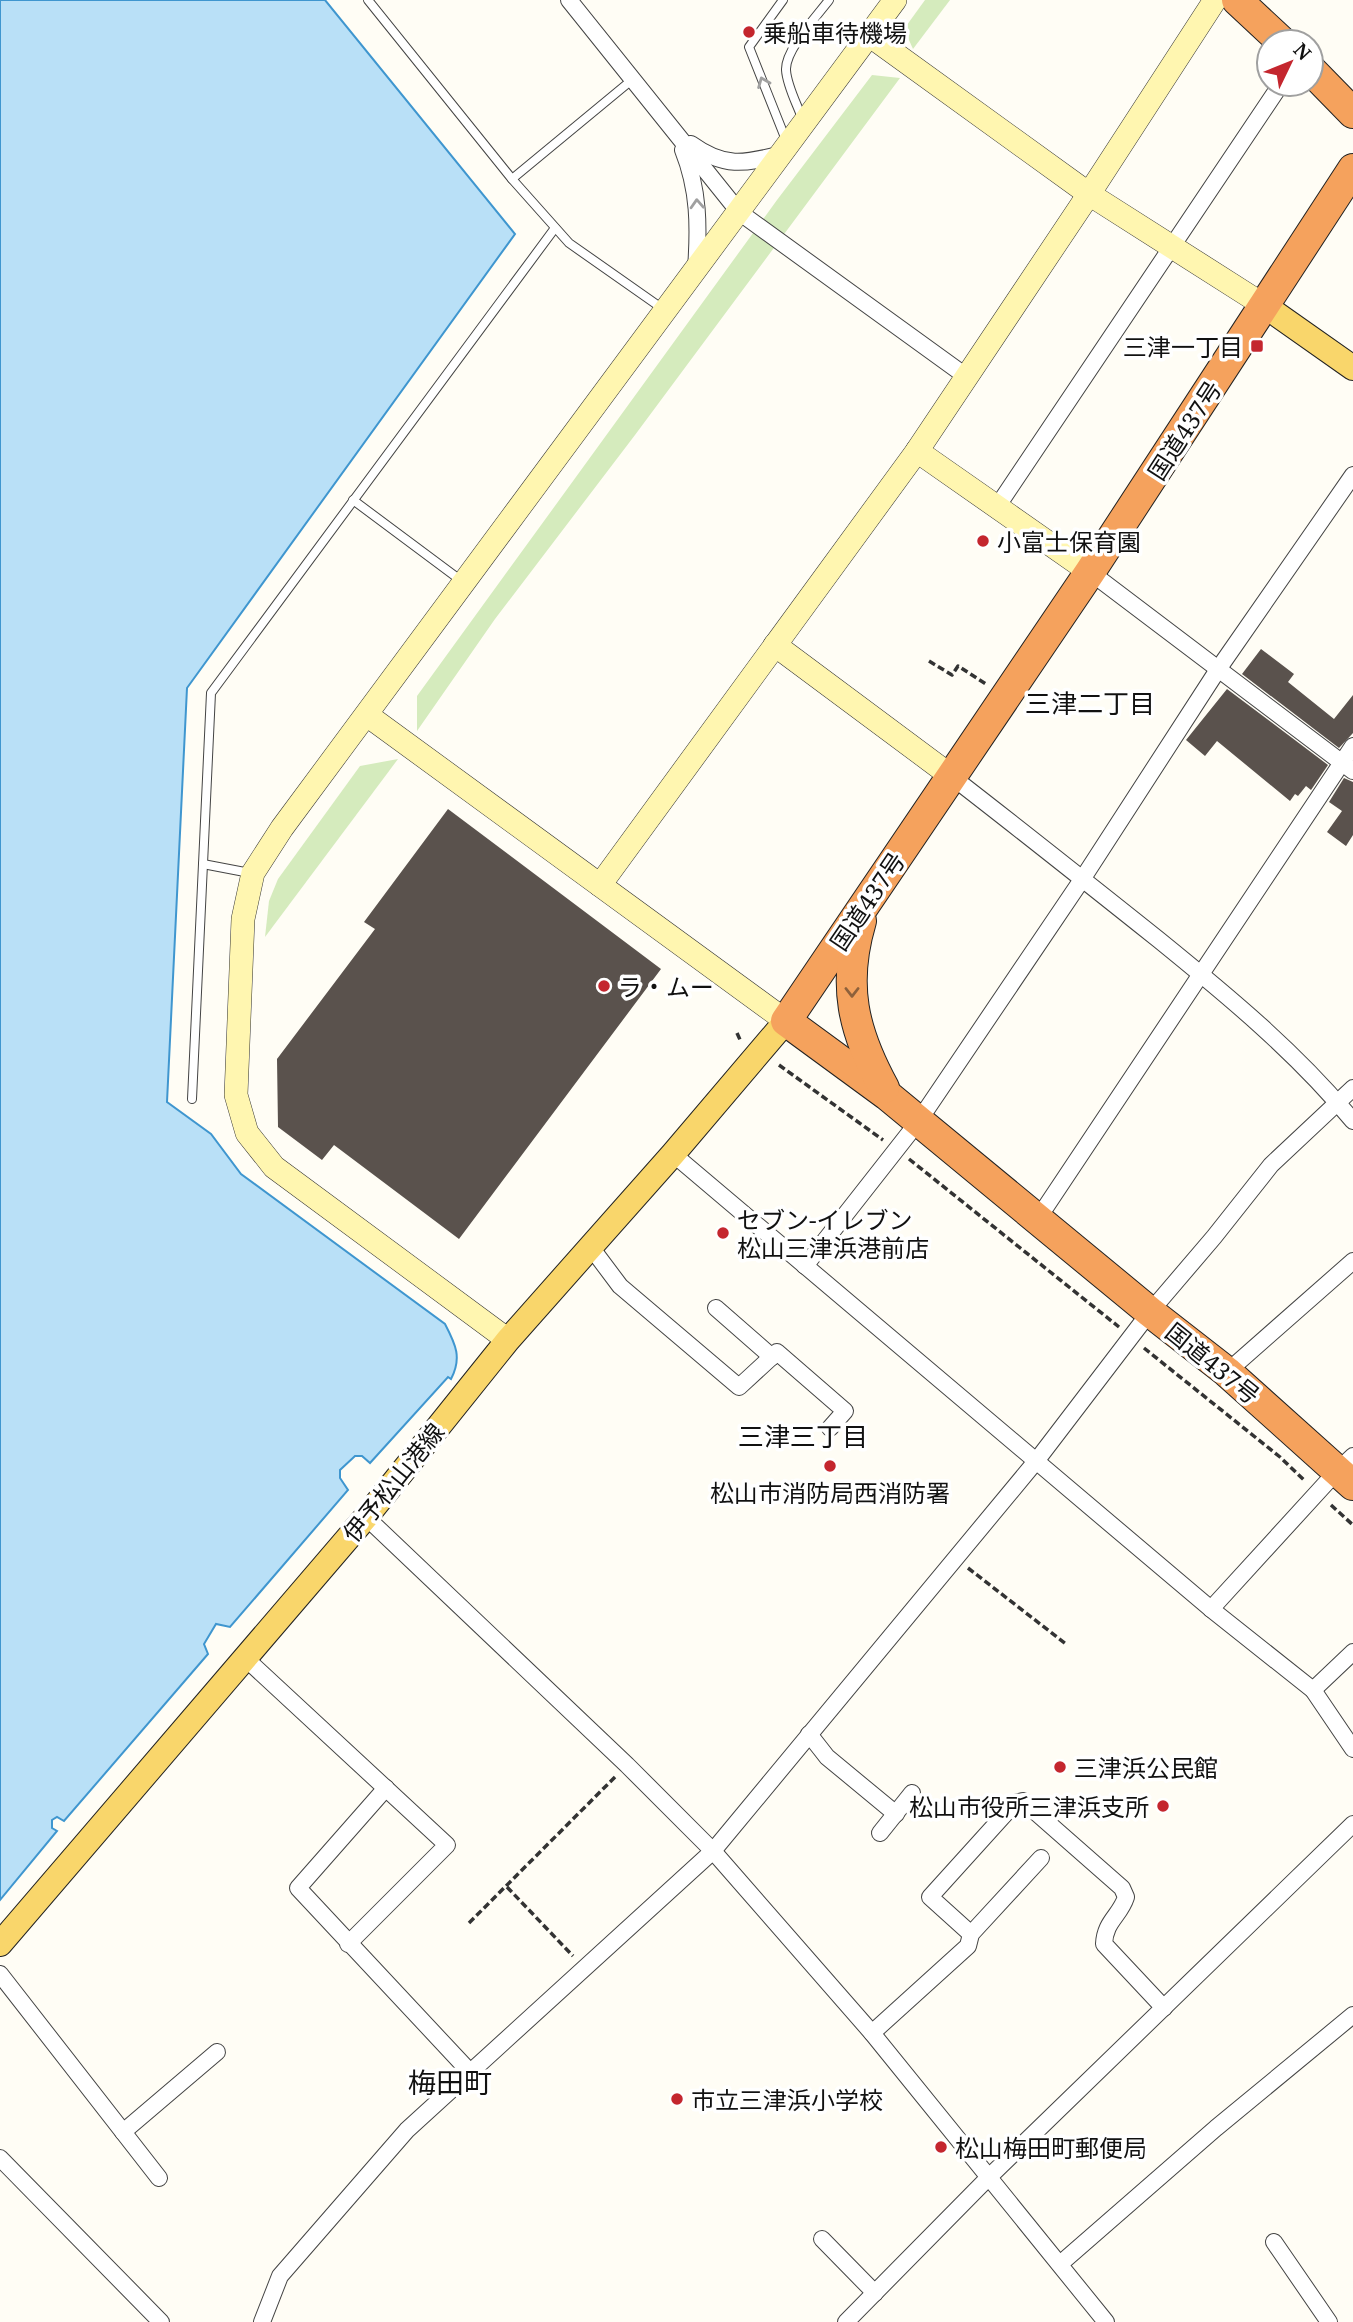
<svg xmlns="http://www.w3.org/2000/svg" width="1353" height="2322" viewBox="0 0 1353 2322" font-family="'Noto Serif','Noto Sans JP',serif">
	<style>
		.green { fill: #d5ebbd }
		.water { fill: #b9e0f7; stroke: #3f96cf; stroke-width: 2 }
		.building { fill: #5a524d }
		.lines { fill: none; stroke-linecap: round; stroke-linejoin: round }
		.lane-casing { stroke: #444; stroke-width: 10 }
		.street-casing { stroke: #444; stroke-width: 18 }
		.secondary-casing { stroke: #333; stroke-width: 24 }
		.primary-casing { stroke: #222; stroke-width: 26 }
		.highway-casing { stroke: #222; stroke-width: 32 }
		.path { stroke: #333; stroke-width: 3.5; stroke-dasharray: 7 3.5; stroke-linecap: butt }
		.lane { stroke: #fff; stroke-width: 8 }
		.street { stroke: #fff; stroke-width: 16 }
		.secondary { stroke: #fff6b0; stroke-width: 23 }
		.primary { stroke: #f9d66b; stroke-width: 24 }
		.highway { stroke: #f5a25d; stroke-width: 30 }
		.oneway { stroke: #a0a0a0 }
		.oneway2 { stroke: #8e613b }
		.poi-dot { fill: #c4262e; stroke: #fff; stroke-width: 2.5 }
		.labels { text-anchor: middle; dominant-baseline: central; stroke-width: 7; stroke-linejoin: round; paint-order: stroke }
		.poi-label { font-size: 24px; fill: #111; stroke: #fff; text-anchor: start }
		.street-label { font-size: 24px; fill: #111; stroke: #fff }
		.neighbourhood-label { font-size: 26px; fill: #111; stroke: #fff }
		.quarter-label { font-size: 28px; fill: #111; stroke: #fff }
	</style>
	<rect width="100%" height="100%" fill="#fffdf5"/>
	<g class="green">
		<path d="M925,0H950L913,49L904,29Z"/>
		<path d="M872,75L900,78L635,435L495,619L417,731V696L777,200Z"/>
		<path d="M398,759L265,937L269,901L278,879L360,766Z"/>
	</g>
	<path class="water" d="M0,0H325L515,234L187,688L167,1102L211,1134L241,1174L445,1324C456,1345 462,1358 451,1379L448,1377L370,1463L362,1456H355L340,1470V1478L348,1490L230,1627L216,1624L204,1644L208,1654L64,1821L57,1817L52,1820V1828L57,1831L0,1900Z"/>
	<g class="building">
		<path d="M1261,649L1294,674L1288,682L1334,719L1353,695V733L1339,748L1242,674Z"/>
		<path d="M1227,689L1328,765L1311,790L1306,786L1298,796L1295,794L1290,801L1217,741L1205,756L1186,740Z"/>
		<path d="M1344,778L1353,782V835L1346,846L1327,832L1342,811L1329,802Z"/>
		<path d="M448,809L661,969L459,1239L334,1145L322,1160L278,1127L277,1059L375,929L364,922Z"/>
	</g>
	<g class="lines">
		<defs>
			<g id="lane">
				<path d="M368,0L512,179L633,79"/>
				<path d="M783,0L749,47L786,140"/>
				<path d="M802,118C797,104 787,86 786,70C785,50 817,16 829,0"/>
				<path d="M512,179L569,243L663,309"/>
				<path d="M353,500L463,582"/>
				<path d="M203,864L250,873"/>
				<path d="M192,1099L211,693L555,228"/>
			</g>
			<g id="street">
				<path d="M569,0L739,212L967,377"/>
				<path d="M691,144C724,168 744,164 782,154"/>
				<path d="M683,150C699,190 699,227 696,269"/>
				<path d="M997,507L1281,84"/>
				<path d="M1090,572L1353,771"/>
				<path d="M951,776C1021,830 1090,885 1159,940C1228,996 1297,1053 1353,1121"/>
				<path d="M673,1154L1211,1609L1313,1690L1353,1749"/>
				<path d="M1037,1220L1353,746"/>
				<path d="M590,1246L620,1286L739,1387L777,1352L845,1411L830,1428"/>
				<path d="M805,1266L918,1122L1083,878L1219,668L1353,475"/>
				<path d="M716,1308L772,1357"/>
				<path d="M1227,1372L1353,1261"/>
				<path d="M366,1517L627,1765L713,1851L872,2033L1106,2322"/>
				<path d="M1211,1609L1338,1470L1353,1456"/>
				<path d="M244,1657L447,1845L348,1944"/>
				<path d="M1313,1690L1353,1652"/>
				<path d="M809,1734L827,1757L896,1814"/>
				<path d="M386,1788L298,1888L470,2072"/>
				<path d="M880,1833L912,1793"/>
				<path d="M971,1934L930,1897L1015,1803L1023,1801L1122,1888L1126,1897C1120,1916 1105,1921 1104,1944L1164,2008"/>
				<path d="M0,1974L159,2178"/>
				<path d="M872,2033L968,1946L971,1934L1041,1858"/>
				<path d="M123,2132L217,2052"/>
				<path d="M0,2158L161,2322"/>
				<path d="M822,2239L875,2293"/>
				<path d="M1274,2242L1329,2322"/>
				<path d="M1060,2264L1216,2128L1353,2015"/>
				<path d="M262,2322L280,2276L407,2130L713,1851L1037,1460L1150,1312L1214,1237L1271,1165L1353,1088"/>
				<path d="M846,2322L988,2178L1353,1824"/>
			</g>
			<g id="secondary">
				<path d="M869,35L1089,194L1265,306"/>
				<path d="M917,451L1090,572"/>
				<path d="M775,645L951,776"/>
				<path d="M367,715L786,1021"/>
				<path d="M600,885L917,451L1089,194L1215,0"/>
				<path d="M508,1340L274,1167L247,1133L236,1095L243,919L253,873L282,828L895,0"/>
			</g>
			<g id="primary">
				<path d="M1265,306L1353,368"/>
				<path d="M0,1944L366,1517L508,1340L673,1154L786,1021"/>
			</g>
			<g id="highway">
				<path d="M1237,0L1282,42"/>
				<path d="M1311,70L1353,113"/>
				<path d="M1353,169L1090,572L786,1021L887,1095L1150,1312L1227,1372L1353,1485"/>
				<path d="M861,921C842,985 853,1031 884,1088"/>
			</g>
		</defs>
		<use href="#lane" class="lane-casing"/>
		<use href="#street" class="street-casing"/>
		<use href="#secondary" class="secondary-casing"/>
		<use href="#primary" class="primary-casing"/>
		<use href="#highway" class="highway-casing"/>
		<g class="path">
			<path d="M929,661L952,675L958,666L986,684"/>
			<path d="M737,1033L741,1042"/>
			<path d="M779,1065L883,1140"/>
			<path d="M909,1159L1119,1327"/>
			<path d="M1144,1348L1280,1457L1305,1481"/>
			<path d="M1331,1505L1353,1525"/>
			<path d="M968,1568L1066,1644"/>
			<path d="M507,1887L573,1956"/>
			<path d="M469,1923L616,1776"/>
		</g>
		<use href="#lane" class="lane"/>
		<use href="#street" class="street"/>
		<use href="#secondary" class="secondary"/>
		<use href="#primary" class="primary"/>
		<use href="#highway" class="highway"/>
	</g>
	<defs><path id="oneway-chevron" d="M-2-3.5L2.5 0L-2 3.5" fill="none" stroke-width="1.6" stroke-linecap="round" stroke-linejoin="round" transform="scale(1.75)"/></defs>
	<g class="oneway">
		<use href="#oneway-chevron" transform="translate(763 82) rotate(-112)"/>
		<use href="#oneway-chevron" transform="translate(697 204) rotate(-93)"/>
	</g>
	<use class="oneway2" href="#oneway-chevron" transform="translate(852 992) rotate(90)"/>
	<g class="poi-dot">
		<circle cx="749" cy="32" r="7"/>
		<rect x="1250" y="339" width="14" height="14" rx="3.5"/>
		<circle cx="983" cy="541" r="7"/>
		<circle cx="604" cy="986" r="7"/>
		<circle cx="723" cy="1233" r="7"/>
		<circle cx="830" cy="1466" r="7"/>
		<circle cx="1060" cy="1767" r="7"/>
		<circle cx="1163" cy="1806" r="7"/>
		<circle cx="677" cy="2099" r="7"/>
		<circle cx="941" cy="2147" r="7"/>
	</g>
	<g class="labels">
		<g class="poi-label">
			<text x="763" y="32">乗船車待機場</text>
			<text x="1243" y="346" text-anchor="end">三津一丁目</text>
			<text x="997" y="541">小富士保育園</text>
			<text x="618" y="986">ラ・ムー</text>
			<text x="737" y="1219">セブン-イレブン<tspan x="737" dy="28">松山三津浜港前店</tspan></text>
			<text x="830" y="1492" text-anchor="middle">松山市消防局西消防署</text>
			<text x="1074" y="1767">三津浜公民館</text>
			<text x="1149" y="1806" text-anchor="end">松山市役所三津浜支所</text>
			<text x="691" y="2099">市立三津浜小学校</text>
			<text x="955" y="2147">松山梅田町郵便局</text>
		</g>
		<g class="street-label">
			<text transform="translate(1184 430) rotate(-57)">国道437号</text>
			<text transform="translate(867 901) rotate(-56)">国道437号</text>
			<text transform="translate(1213 1363) rotate(39)">国道437号</text>
			<text transform="translate(393 1482) rotate(-51)">伊予松山港線</text>
		</g>
		<g class="neighbourhood-label">
			<text x="1090" y="703">三津二丁目</text>
			<text x="803" y="1436">三津三丁目</text>
		</g>
		<g class="quarter-label">
			<text x="450" y="2082">梅田町</text>
		</g>
	</g>
	<g transform="translate(1290 63) rotate(47)"><circle r="33" fill="#ffffff" stroke="#a0a0a0" stroke-width="2"/>
	<path d="M0-5L12 26L0 18L-12 26Z" fill="#c4262e"/>
	<text y="-10" font-size="19" font-weight="bold" text-anchor="middle" fill="#111111">N</text>
	</g>
</svg>
